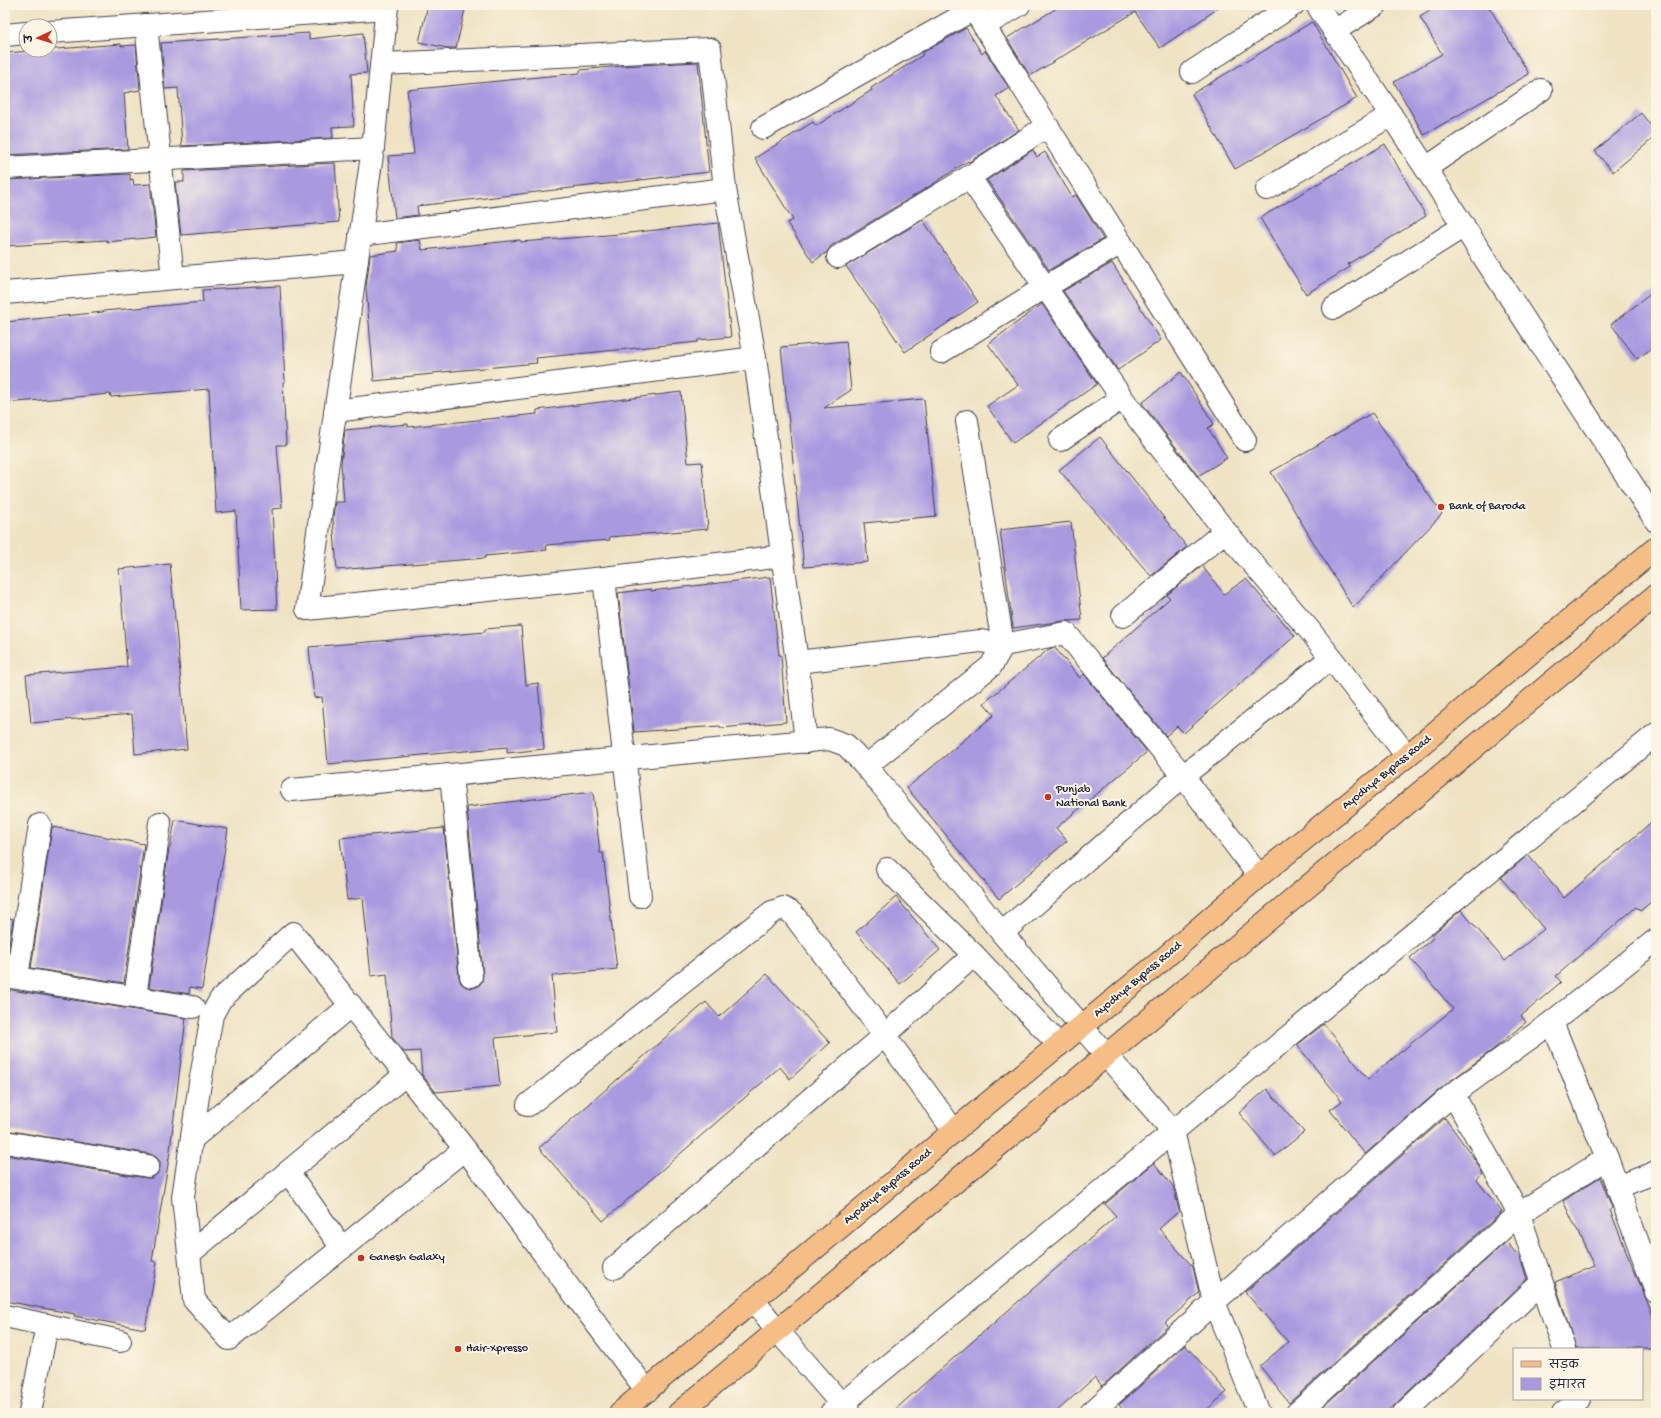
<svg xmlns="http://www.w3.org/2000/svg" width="1661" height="1418" viewBox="0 0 1661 1418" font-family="'Gochi Hand','Playpen Sans Deva',sans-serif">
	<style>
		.building { fill: #a99ae0 }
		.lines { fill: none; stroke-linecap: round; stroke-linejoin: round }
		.minor-casing { stroke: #413f50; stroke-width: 24 }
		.primary-casing { stroke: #413f50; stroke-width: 24 }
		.minor { stroke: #fff; stroke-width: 22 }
		.primary { stroke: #f6be87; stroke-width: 22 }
		.poi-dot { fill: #c8321e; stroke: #fcf5e5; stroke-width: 1.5 }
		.labels { text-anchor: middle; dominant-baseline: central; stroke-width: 4; stroke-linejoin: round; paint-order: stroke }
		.poi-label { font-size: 12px; fill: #22223b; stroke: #fcf5e5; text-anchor: start }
		.street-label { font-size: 12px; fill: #22223b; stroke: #fcf5e5 }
	</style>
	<rect width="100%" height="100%" fill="#fcf5e5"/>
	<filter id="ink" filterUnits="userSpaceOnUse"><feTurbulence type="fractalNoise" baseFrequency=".025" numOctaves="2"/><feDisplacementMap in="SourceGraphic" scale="8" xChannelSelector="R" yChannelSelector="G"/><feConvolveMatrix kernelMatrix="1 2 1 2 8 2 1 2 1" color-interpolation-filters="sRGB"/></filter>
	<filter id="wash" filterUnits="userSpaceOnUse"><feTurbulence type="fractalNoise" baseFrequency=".012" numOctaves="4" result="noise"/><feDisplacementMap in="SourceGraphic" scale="16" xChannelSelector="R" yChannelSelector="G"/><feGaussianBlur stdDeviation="0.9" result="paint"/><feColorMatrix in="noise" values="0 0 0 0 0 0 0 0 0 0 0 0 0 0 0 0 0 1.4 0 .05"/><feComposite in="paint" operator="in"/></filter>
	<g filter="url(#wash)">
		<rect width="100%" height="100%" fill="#efe3c4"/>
		<g id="blocks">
			<g class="building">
				<path d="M428,5H466L456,48H447L419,42Z"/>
				<path d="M1062,5H1223L1160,48L1135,12L1030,76L1007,38Z"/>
				<path d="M1439,5H1488L1529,74L1424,135L1394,82L1442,54L1420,17Z"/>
				<path d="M1312,22L1357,98L1235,169L1192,94Z"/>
				<path d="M966,28L982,54L985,51L1009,88L996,96L1019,130L969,162L968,161L930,186L831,246L827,252L813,262L787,223L793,220L755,158L813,122L816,126L872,90L871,88L923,55L922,53Z"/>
				<path d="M309,33V39L363,33L367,73L351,74L354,126L332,127L333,138L182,146L178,88L165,89L161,43Z"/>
				<path d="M121,44V46L136,45L140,90L124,93L128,149L5,155V53Z"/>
				<path d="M698,62L709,172L417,206L418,215L395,218L388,156L414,154L407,90L580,73V70L622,66Z"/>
				<path d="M1641,113L1656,132V136L1613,172L1595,151Z"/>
				<path d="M1385,144L1426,216L1348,264L1350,267L1306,294L1260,218Z"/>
				<path d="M1033,150L1037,157L1045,152L1072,197L1076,195L1103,239L1049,270L987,180Z"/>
				<path d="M335,163L339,222L181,235L175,182H184V171Z"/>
				<path d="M130,174V180L133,179L134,185L150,184L156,237L107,242V240L5,246V180Z"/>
				<path d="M923,220L978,302L905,352L846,266Z"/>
				<path d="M718,223L731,337L698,340V342L536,358L537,363L432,373L433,374L403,377L404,378L374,381L366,288L370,255L398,251L397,243L420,240L422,250L520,240L521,242L620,234Z"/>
				<path d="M1112,263L1161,340L1118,370L1063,291Z"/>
				<path d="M280,286L285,382H283L286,445H277L282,508L272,509L277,609L241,610L236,511L216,513L209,389L111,397L110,394L5,403V322L103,312V311L203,302L202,290Z"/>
				<path d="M1656,290V345L1637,359L1611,324Z"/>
				<path d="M1042,304L1097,384L1013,443L987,406L1018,385L988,344Z"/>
				<path d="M846,341L851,390L824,408L924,399L936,516L864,523L868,562L804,567L781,347Z"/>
				<path d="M1181,372L1214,424L1208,428L1227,458L1198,476L1142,403Z"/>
				<path d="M681,392L688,463L702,462L708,529L609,537L610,540L546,545L547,550L485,556V558L337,570L333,518L335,502H344L341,463L345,430L408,424V427L537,414V410Z"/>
				<path d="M1372,413L1442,514L1353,608L1271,472Z"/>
				<path d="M1100,437L1187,547L1151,576L1059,470Z"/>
				<path d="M1071,522L1082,620L1064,621L1013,628L1000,530Z"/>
				<path d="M170,564L187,749L135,754L132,714L31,723L26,675L127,667L119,569Z"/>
				<path d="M1202,566L1224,594L1246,579L1295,636L1184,733L1177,726L1166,736L1102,658L1170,598L1167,595Z"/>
				<path d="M770,577L779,655H781L786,722L721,728L720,726L634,732L618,593L651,589V591Z"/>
				<path d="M521,626L526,685L538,683L544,749L507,753V747L328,764L322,697L314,698L309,647L485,632V629Z"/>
				<path d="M1055,648L1080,678L1084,674L1147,752L1056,828L1067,841L999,899L907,788L994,715L984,703L1049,649Z"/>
				<path d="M593,792L600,853H603L617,969L552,976L557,1032L495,1038L500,1086L436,1092L422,1075L420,1051L404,1052L392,1037L387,974L371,976L363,898L347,900L340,838L444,828L459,977L461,983L466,987L473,988L479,986L482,981L483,975L467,807Z"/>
				<path d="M1656,818V898L1640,911L1636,907L1556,976L1561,982L1521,1016L1526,1022L1495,1048L1445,1085L1365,1154L1330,1110L1342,1101L1297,1045L1324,1024L1368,1079L1453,1009L1410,958L1434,937L1432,935L1461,910L1505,961L1544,929L1501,878L1528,855L1564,898Z"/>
				<path d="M175,820L228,829L202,989L190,987L189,994L149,987L169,848H170Z"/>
				<path d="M52,827L144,844L124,983L31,968Z"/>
				<path d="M896,897L940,950L900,984L856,932Z"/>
				<path d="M5,917L13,919L6,964H5Z"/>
				<path d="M767,974L830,1043L790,1079L780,1067L603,1221L539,1148L706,1002L719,1017Z"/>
				<path d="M5,989L186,1018L169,1158L152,1261L157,1262L145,1329L74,1316L75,1314L5,1301V1155L146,1178H152L157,1174L160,1168V1161L156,1157L150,1154L5,1130V1078L8,1056H5Z"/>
				<path d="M1267,1089L1304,1132L1275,1156L1239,1113Z"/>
				<path d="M1445,1118L1473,1157L1483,1174L1476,1179L1502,1212L1289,1403L1260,1366L1288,1342L1245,1292Z"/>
				<path d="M1154,1163L1173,1186L1179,1211L1159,1229L1193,1267L1199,1293L1165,1323L1168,1326L1102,1386L1095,1377L1055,1413H891L1116,1216L1105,1204Z"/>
				<path d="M1600,1177L1612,1208L1610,1210L1625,1248L1656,1323V1349H1576L1555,1282L1594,1266L1563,1201Z"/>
				<path d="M1506,1242L1520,1257L1527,1279L1386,1413H1316Z"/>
				<path d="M1185,1345L1227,1392L1203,1413H1126L1119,1405Z"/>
			</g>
		</g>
	</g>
	<g filter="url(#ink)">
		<use href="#blocks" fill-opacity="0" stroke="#413f50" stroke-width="1"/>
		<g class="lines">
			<defs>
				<g id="minor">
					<path d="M387,5L373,148L307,609L604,578L782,556"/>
					<path d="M971,5L1245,440"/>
					<path d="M1317,5L1391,115L1656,521"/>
					<path d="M146,25L173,278"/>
					<path d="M984,26L1019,5"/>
					<path d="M1334,31L1376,5"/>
					<path d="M50,32L387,8"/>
					<path d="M5,35L26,33"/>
					<path d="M382,64L710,49L725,189L755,358L797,662L806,742"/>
					<path d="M1192,72L1293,5"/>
					<path d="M763,128L974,9"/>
					<path d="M5,168L373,148"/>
					<path d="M1426,168L1541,90"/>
					<path d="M969,177L1122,398L1225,531L1311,632L1407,756"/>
					<path d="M1267,189L1391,115"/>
					<path d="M360,235L725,189"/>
					<path d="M838,257L969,177L1047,126"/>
					<path d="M5,293L356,262"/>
					<path d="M1334,308L1464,226"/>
					<path d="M941,352L1045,287L1121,243"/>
					<path d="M335,411L755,358"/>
					<path d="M1060,440L1122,398"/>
					<path d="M604,578L640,896"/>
					<path d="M1123,616L1225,531"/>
					<path d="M797,662L981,641L1003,645L967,421"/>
					<path d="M866,766L991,666L1003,645L1066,633L1183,776L1259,876"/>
					<path d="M451,775L471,976"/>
					<path d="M292,790L829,739L846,745L866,766L1002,933L1106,1055L1173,1131L1214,1302L1259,1413"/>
					<path d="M887,869L974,955L1059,1045"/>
					<path d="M1002,933L1183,776L1331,658"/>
					<path d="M5,976L193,1007"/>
					<path d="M17,977L40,825"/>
					<path d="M135,997L160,823"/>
					<path d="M1552,1022L1607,1158L1656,1292"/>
					<path d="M1453,1094L1519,1214L1564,1349"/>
					<path d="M528,1105L772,912L783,908L792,913L872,1018L954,1131"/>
					<path d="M192,1139L351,1005"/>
					<path d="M5,1142L148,1166"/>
					<path d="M465,1149L229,1339L194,1300L183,1197L200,1083L212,1015L220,1000L293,933L465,1149L647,1391"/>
					<path d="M288,1172L342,1248"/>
					<path d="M1618,1187L1656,1172"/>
					<path d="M190,1253L406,1074"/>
					<path d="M614,1268L885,1035L974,955"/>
					<path d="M754,1301L778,1331L849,1413"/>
					<path d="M5,1316L120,1341"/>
					<path d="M30,1413L47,1325"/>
					<path d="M831,1413L1656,734"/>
					<path d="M1091,1413L1214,1302L1453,1094L1552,1022L1656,940"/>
					<path d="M1297,1413L1519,1214L1607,1158"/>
					<path d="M1404,1413L1541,1283"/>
					<path d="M1563,1413L1580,1399"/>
				</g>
				<g id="primary">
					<path d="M620,1413L954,1131L1161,961L1259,876L1407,756L1656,548"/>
					<path d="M679,1413L1656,595"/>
				</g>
			</defs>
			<use href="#minor" class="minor-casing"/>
			<use href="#primary" class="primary-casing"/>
			<use href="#minor" class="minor"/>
			<use href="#primary" class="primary"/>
		</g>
	</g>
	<g class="poi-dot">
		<circle cx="1441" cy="507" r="4"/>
		<circle cx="1048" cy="797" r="4"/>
		<circle cx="361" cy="1258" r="4"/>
		<circle cx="458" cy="1349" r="4"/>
	</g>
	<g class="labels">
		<g class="poi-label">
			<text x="1449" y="507">Bank of Baroda</text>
			<text x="1056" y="790">Punjab<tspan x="1056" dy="14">National Bank</tspan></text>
			<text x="369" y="1258">Ganesh Galaxy</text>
			<text x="466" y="1349">Hair-Xpresso</text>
		</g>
		<g class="street-label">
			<text transform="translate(1387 773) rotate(-39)">Ayodhya Bypass Road</text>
			<text transform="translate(1138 980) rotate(-40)">Ayodhya Bypass Road</text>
			<text transform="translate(888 1187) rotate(-40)">Ayodhya Bypass Road</text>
		</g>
	</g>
	<rect width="1661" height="1418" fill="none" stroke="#fcf5e5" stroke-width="20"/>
	<rect x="1513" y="1348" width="130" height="52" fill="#fcf5e5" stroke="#a5a1a1"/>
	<rect x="1521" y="1361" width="20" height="6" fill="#f6be87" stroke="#a5a1a1"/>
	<text x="1549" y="1368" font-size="12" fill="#22223b">सड़क</text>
	<rect x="1521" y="1378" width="20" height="12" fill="#a99ae0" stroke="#a5a1a1"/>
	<text x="1549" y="1388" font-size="12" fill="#22223b">इमारत</text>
	<g transform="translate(38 38) rotate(266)"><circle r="19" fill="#fcf5e5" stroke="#a5a1a1"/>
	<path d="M0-3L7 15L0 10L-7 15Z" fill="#c8321e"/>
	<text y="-6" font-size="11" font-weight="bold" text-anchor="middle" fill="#22223b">उ</text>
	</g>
</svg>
